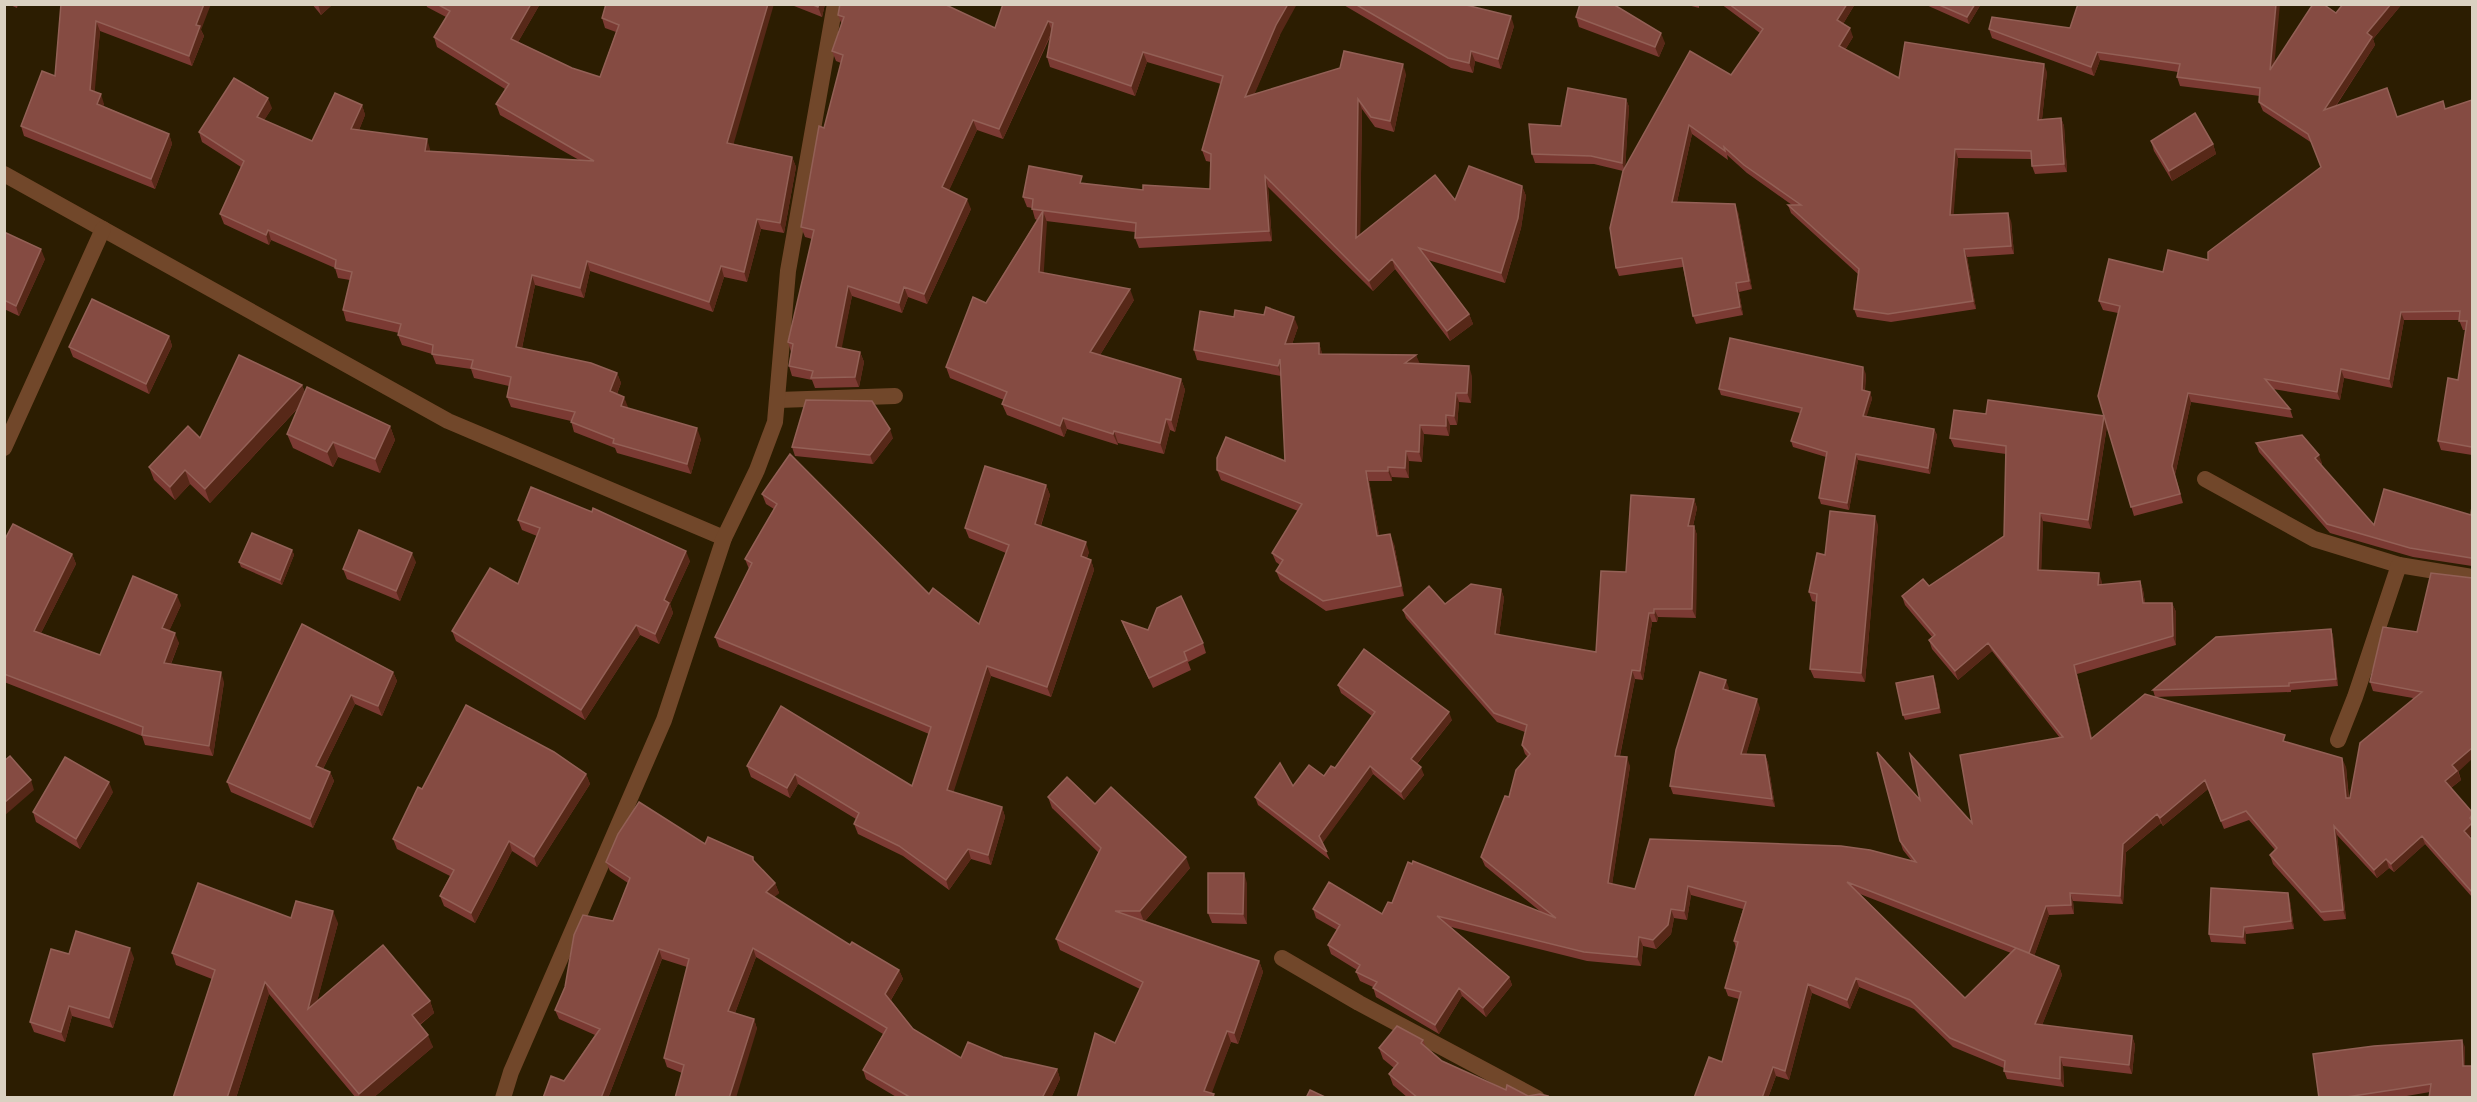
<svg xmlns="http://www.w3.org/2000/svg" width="2477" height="1102" viewBox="0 0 2477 1102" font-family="'Public Sans',sans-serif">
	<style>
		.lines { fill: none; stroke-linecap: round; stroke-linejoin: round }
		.minor { stroke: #71472a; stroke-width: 16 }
		.wall { fill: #7b3a33; fill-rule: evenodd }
		.shaded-wall { fill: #572818 }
		.building { fill: #854b42; stroke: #936056; stroke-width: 1.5 }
	</style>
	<rect width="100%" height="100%" fill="#2c1d01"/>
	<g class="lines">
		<g class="minor">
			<path d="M4,174L448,421L724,538"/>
			<path d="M778,400L895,396"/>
			<path d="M4,448L103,229"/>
			<path d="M2205,479L2314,539L2399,565"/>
			<path d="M2338,740L2355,697L2399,565L2472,577"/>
			<path d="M1282,958L1359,1003L1537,1098"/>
			<path d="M503,1098L511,1072L664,720L724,538L757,470L775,422L788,271L835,4"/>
		</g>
	</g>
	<g class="wall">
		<path d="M8,4H18L17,8Z"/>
		<path d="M61,4L201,30L204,36L192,66L100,31L94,92L104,104L103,106L169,134L172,144L155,189L24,136L21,126L55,76Z"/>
		<path d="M312,4H333L321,15Z"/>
		<path d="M426,4H540L518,42L572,68L600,77L616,32L605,28L602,18L606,4L734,144L792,157L796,167L784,233L761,229L747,282L724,277L713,312L590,271L584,298L535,285L522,348L617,373L621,383L617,394L624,397L627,408L701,439L691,474L617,453L615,448L574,432L571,421L511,407L507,397L509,386L474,378L471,369L436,364L432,354L402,345L398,335L399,333L346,321L343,310L350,280L338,278L335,268L271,240L269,245L224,224L220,214L241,167L202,142L199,132L272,108L264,120L312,141L362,105L365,115L359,130L430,149V151L579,160L500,115L496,104L505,89L437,47L434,37L446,17L427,7Z"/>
		<path d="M789,4H825L822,17Z"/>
		<path d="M1003,4L1280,35L1254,94L1406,74L1394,132L1375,127L1362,109L1360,235L1455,200L1522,186L1526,196L1521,228L1505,283L1428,260L1469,314L1473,324L1450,341L1395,269L1373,291L1268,187L1272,241L1139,248L1135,238V232L1046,221L1043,273L1134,300L1100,355L1181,379L1185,390L1175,432L1170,430L1164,454L1118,443V445L1067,429L1064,437L1007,415L1002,404L1004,400L950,378L946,367L1037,220L1035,219L1032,208L1027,207L1023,197L1085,184L1143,190L1210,189L1211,162L1206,161L1202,150L1221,84L1147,62L1135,96L1050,67L1047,57L1051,35L1003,139L977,130L949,190L971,209L927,304L908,297L902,313L852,296L841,348L860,352L864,362L859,387L815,388L812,380L792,376L789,366L791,352L788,342L812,239L805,237L801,227L824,128L841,63L836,61L832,51L842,25L838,15L995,28Z"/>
		<path d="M1342,4H1467L1466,6L1514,26L1501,69L1475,61L1473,73L1451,68Z"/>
		<path d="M1684,4H1699V8Z"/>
		<path d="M1721,4H1855L1843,24L1853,37L1845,50L1899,78L2047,72L2042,119L2061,118L2064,126L2067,172L2035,174L2032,166L2031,159L1958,158L1953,214L2011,221L2014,254L1967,257L1976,309L1891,322L1857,317L1854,309L1858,274L1791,213L1788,205H1792L1747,173L1727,155L1728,160L1692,134L1677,202L1738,212L1752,289L1739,292L1743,315L1696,324L1693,316L1683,267L1619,276L1616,268L1623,171L1594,164L1535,163L1532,154L1561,126L1626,99L1629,107L1625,167L1731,75L1760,33Z"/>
		<path d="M1924,4H1981L1969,24Z"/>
		<path d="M2343,4H2402L2373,39L2375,45L2336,106L2397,117L2445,109L2472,100V455L2441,450L2438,441L2458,380L2466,330H2463L2459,320H2404L2392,388L2344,378L2340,400L2273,389L2290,409L2293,418L2191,402L2175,475L2183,503L2134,516L2107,426L2091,529L2043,521L2041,570L2102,582V585L2140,581L2143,590L2145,603H2172L2176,612V645L2077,674L2092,738L2288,742L2346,767L2349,798H2350L2413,698L2373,691L2370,682L2417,632L2461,780L2451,788L2470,837L2472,840V897L2425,844L2394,872L2389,868L2377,878L2337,835L2346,919L2324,921L2273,864L2270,855L2275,850L2249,820L2224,829L2208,789L2163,826L2161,823L2126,852L2123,904L2073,901L2074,914L2049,915L2034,956L2059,966L2062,975L2042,1025L2132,1036L2135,1045L2132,1074L2063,1066L2064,1087L2007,1079L2004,1071V1068L1953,1047L1914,1009L1859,987L1850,1009L1812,993L1789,1080L1776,1076L1768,1098H1694L1722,1062L1739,999L1728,996L1725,988L1736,949L1734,941L1743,909L1691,895L1687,920L1674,918L1671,934L1656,949L1643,946L1641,966L1587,961L1451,927L1509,977L1512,985L1486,1017L1462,996L1439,1034L1376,997L1373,987L1360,981L1356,972L1357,970L1331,954L1328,945L1337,930L1316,918L1313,909L1382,914L1392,903L1412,864L1541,912L1485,866L1481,857L1528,757L1525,754L1522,745L1525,732L1497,722L1406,618L1403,610L1445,604L1501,589L1504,598L1499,635L1596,652L1626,572L1694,499L1697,508L1693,526H1694L1697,535L1696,618L1658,617L1657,622H1652L1643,680L1635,679L1620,756L1630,766L1612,884L1635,889L1911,860L1903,850L1900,841L1920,800L1972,823L2060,738L1992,651L1958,680L1932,649L1929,640L1932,637L1905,605L1902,596L1929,586L2004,536L2006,454L1954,447L1950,438L1986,414L2104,416L2118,313L2103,310L2099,301L2163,272L2208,260L2321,167L2312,143L2263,111L2259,102L2260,96L2180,86L2177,77L2178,72L2100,60L2094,76L1992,38L1989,29L2275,63L2336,13ZM1860,894L2011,953L1965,998Z"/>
		<path d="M1576,17L1665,43L1659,57L1579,27Z"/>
		<path d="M2151,141L2213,144L2216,154L2172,181L2154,151Z"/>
		<path d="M4,232L45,259L19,316L4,309Z"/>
		<path d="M1298,327L1292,344L1319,343L1322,354L1416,355L1419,364L1472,376L1471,403L1459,402L1457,425H1450L1449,436L1424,434L1422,462L1409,461V478L1392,477V481H1369L1379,536L1394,544L1404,596L1326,611L1280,580L1276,571L1280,565L1276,562L1272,553L1298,511L1221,480L1217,470L1285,461L1281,376L1197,360L1194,350Z"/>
		<path d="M169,336L172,346L149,394L73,357L69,347Z"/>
		<path d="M1866,374L1865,391L1870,392L1872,399L1866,416L1934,429L1937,435L1930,474L1858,460L1849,510L1821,504L1819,498L1826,457L1793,447L1791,441L1800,413L1721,395L1719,389Z"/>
		<path d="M302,385L305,393L390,426L395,440L380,473L338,457L333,467L293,448L287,434L299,407L210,503L190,484L175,500L154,480L149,467L200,438Z"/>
		<path d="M893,438L873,464L795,456L792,447Z"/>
		<path d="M2256,443L2322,463L2321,465L2374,525L2471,515L2472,506V566L2413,557L2330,533L2259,452Z"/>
		<path d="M1046,485L1050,495L1041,526L1089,552L1087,558L1091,560L1094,570L1051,697L991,676L953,792L1002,807L1005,817L991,865L971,859L949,890L903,856L858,834L854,824L856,819L798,784L790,798L751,777L747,766L912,786L929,734L719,647L715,637L749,569L745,559L774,509L766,504L762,494L979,624L1006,553L969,538L965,528Z"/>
		<path d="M518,520L690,561L670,604L673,613L659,644L640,635L585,720L456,641L452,631L518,584L537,536L522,530Z"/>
		<path d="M1878,525L1865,682L1814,678L1810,669L1816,602L1812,601L1809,592L1825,555Z"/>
		<path d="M4,541L72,554L76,564L41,633L100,655L181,605L169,631L179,643L171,664L224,682L213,756L145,745L142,736L4,682Z"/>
		<path d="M292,550L294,555L282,585L241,567L239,562Z"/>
		<path d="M416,562L400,601L347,579L343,569Z"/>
		<path d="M1122,621L1148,630L1203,643L1206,653L1188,662L1191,670L1153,688L1126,631Z"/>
		<path d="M302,624L393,672L397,681L382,716L355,704L323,769L330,772L334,781L313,828L231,792L227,782Z"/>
		<path d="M2331,629L2333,636L2338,686L2291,690V692L2155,697L2153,690Z"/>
		<path d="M1935,681L1941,713L1905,720L1903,715Z"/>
		<path d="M1338,685L1452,720L1417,764L1424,775L1404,800L1373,774L1322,843L1330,860L1258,805L1255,797L1293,786L1324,776L1335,768L1372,716L1341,693Z"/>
		<path d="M1729,688L1728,691L1760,708L1746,754L1765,755L1768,763L1775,807L1673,794L1670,786Z"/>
		<path d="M586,774L590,784L537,867L512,851L475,923L444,906L440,896L450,876L397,849L393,839L422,789Z"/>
		<path d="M113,792L80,849L36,822L33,812Z"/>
		<path d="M1048,797L1095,804L1190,868L1145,921L1259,961L1263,972L1238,1044L1231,1042L1211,1093L1214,1094L1215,1098H1077L1115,1043L1140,989L1060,950L1056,939L1099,853L1052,808Z"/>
		<path d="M705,844L753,857L754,862L775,883L779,893L774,897L850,945L899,970L903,979L891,1000L913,1029L961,1058L1003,1057L1057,1069L1060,1079L1051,1098H898L866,1079L863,1070L883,1034L756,957L735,1013L754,1019L757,1029L682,1073L667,1067L664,1058L687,967L662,959L608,1098H543L564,1081L595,1035L559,1019L555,1010L613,921L628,883L610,871L606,862Z"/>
		<path d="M1247,883V924L1212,923L1208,913Z"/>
		<path d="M2290,901L2294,929L2246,934V944L2211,942L2209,934Z"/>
		<path d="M291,918L338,923L317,1001H430L434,1013L420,1025L433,1047L373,1098H356L269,994L236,1098H173L212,979L176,965L172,953Z"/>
		<path d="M69,954L134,958L113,1028L72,1016L65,1042L34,1032L30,1022Z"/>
		<path d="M1423,1040L1426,1047L1442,1061L1506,1090L1528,1096L1548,1098H1408L1393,1085L1389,1074L1394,1068L1383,1059L1379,1048Z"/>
		<path d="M2465,1047V1066L2430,1092L2395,1098H2319Z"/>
	</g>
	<g class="shaded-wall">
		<path d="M204,4H211L201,30L204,36L192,66L189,56L196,25Z"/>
		<path d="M318,4H333L321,15Z"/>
		<path d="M531,4H540L514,49L511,39Z"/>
		<path d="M768,4H774L731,153L727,143Z"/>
		<path d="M819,4H825L822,17L818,7Z"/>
		<path d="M1288,4H1297L1280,35L1249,107L1245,97L1276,25Z"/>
		<path d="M1847,4H1855L1840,29L1837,20Z"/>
		<path d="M1975,4H1981L1969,24L1967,17Z"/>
		<path d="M2276,4H2280L2273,79L2270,70Z"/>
		<path d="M2391,4H2402L2373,39L2375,45L2327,119L2324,110L2367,33Z"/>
		<path d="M1511,16L1514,26L1501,69L1498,59Z"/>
		<path d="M96,21L100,31L94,100L90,90Z"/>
		<path d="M1048,21L1052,31L1003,139L999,129Z"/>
		<path d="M1850,28L1853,37L1842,55L1839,46Z"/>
		<path d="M1661,33L1665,43L1659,57L1655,47Z"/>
		<path d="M1471,51L1475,61L1473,73L1469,63Z"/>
		<path d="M1143,52L1147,62L1135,96L1131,86Z"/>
		<path d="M2097,52L2100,60L2094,76L2091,67Z"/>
		<path d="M1403,64L1406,74L1394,132L1390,121Z"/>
		<path d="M2044,64L2047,72L2041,128L2038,120Z"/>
		<path d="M101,94L104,104L101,114L97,104Z"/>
		<path d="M268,98L272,108L260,127L257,117Z"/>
		<path d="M1358,99L1362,109L1360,248L1356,238Z"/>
		<path d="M1626,99L1629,107L1625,171L1622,163Z"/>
		<path d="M362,105L365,115L355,140L351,129Z"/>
		<path d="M2061,118L2064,126L2067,172L2064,164Z"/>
		<path d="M973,120L977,130L946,197L942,187Z"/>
		<path d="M1689,125L1692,134L1675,211L1672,202Z"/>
		<path d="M169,134L172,144L155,189L151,179Z"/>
		<path d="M427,139L430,149L429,161L425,151Z"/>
		<path d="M2213,144L2216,154L2172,181L2169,171Z"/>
		<path d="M1955,149L1958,158L1953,223L1950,215Z"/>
		<path d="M792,157L796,167L784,233L780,223Z"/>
		<path d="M1265,176L1268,187L1272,241L1269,231Z"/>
		<path d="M1522,186L1526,196L1521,228L1505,283L1501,273Z"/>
		<path d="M967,199L971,209L927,304L924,294Z"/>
		<path d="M1735,204L1738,212L1752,289L1749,281Z"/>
		<path d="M1043,211L1047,222L1043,284L1039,272Z"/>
		<path d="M2008,213L2011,221L2014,254L2011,246Z"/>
		<path d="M757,219L761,229L747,282L744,272Z"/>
		<path d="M268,230L271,240L269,245L266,235Z"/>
		<path d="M41,249L45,259L19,316L16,306Z"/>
		<path d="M1964,249L1967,257L1976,309L1973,301Z"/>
		<path d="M1392,259L1395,269L1373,291L1369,281Z"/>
		<path d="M587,261L590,271L584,298L580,288Z"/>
		<path d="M721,266L724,277L713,312L709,302Z"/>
		<path d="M532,275L535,285L520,357L516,347Z"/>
		<path d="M1736,283L1739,292L1743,315L1740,307Z"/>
		<path d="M848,286L852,296L840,357L836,347Z"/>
		<path d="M904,287L908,297L902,313L899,303Z"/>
		<path d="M1130,289L1134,300L1095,363L1090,352Z"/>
		<path d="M2401,312L2404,320L2392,388L2389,379Z"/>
		<path d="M1469,314L1473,324L1450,341L1447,331Z"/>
		<path d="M1294,317L1298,327L1289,353L1285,344Z"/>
		<path d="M169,336L172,346L149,394L146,384Z"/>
		<path d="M1319,343L1322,353V364L1319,354Z"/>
		<path d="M860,352L864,362L859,387L855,377Z"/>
		<path d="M1416,355L1420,364L1405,363Z"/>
		<path d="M1280,359L1281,376L1278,366Z"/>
		<path d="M1469,366L1472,376L1471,403L1467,393Z"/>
		<path d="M1863,367L1866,374L1864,396L1862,390Z"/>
		<path d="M2341,369L2344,378L2340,400L2337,392Z"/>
		<path d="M617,373L621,383L614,401L610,391Z"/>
		<path d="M1181,379L1185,390L1175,432L1171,420Z"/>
		<path d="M302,385L307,398L210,503L205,489Z"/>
		<path d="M1870,392L1872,399L1865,422L1863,416Z"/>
		<path d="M1456,393L1459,402L1457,425L1454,416Z"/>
		<path d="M2188,393L2191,402L2175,475L2183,503L2172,466Z"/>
		<path d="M624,397L628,407L624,416L621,406Z"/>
		<path d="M1446,415L1450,425L1449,436L1446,426Z"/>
		<path d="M2104,416L2107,425L2091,529L2088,520Z"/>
		<path d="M1063,418L1067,429L1064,437L1060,426Z"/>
		<path d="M1166,419L1170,430L1164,454L1160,443Z"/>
		<path d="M1420,425L1424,434L1422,462L1419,452Z"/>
		<path d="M390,426L395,440L380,473L375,459Z"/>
		<path d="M697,428L701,439L691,474L687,464Z"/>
		<path d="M890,429L893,438L873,464L870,455Z"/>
		<path d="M1934,429L1937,435L1930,474L1928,468Z"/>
		<path d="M1114,431L1118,443V445L1113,434Z"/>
		<path d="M333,442L338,457L333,467L327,452Z"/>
		<path d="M1406,451L1409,461V478L1405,468Z"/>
		<path d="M1856,454L1858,460L1849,510L1847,503Z"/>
		<path d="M2319,455L2322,463L2318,467L2315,458Z"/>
		<path d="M1388,467L1392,477V481L1388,471Z"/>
		<path d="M185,470L190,484L175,500L170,487Z"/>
		<path d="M1366,471L1369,481L1381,546L1377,536Z"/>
		<path d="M1046,485L1050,495L1038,534L1035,524Z"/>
		<path d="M1694,499L1697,508L1691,534L1688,526Z"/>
		<path d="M2040,513L2043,521L2041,579L2038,570Z"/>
		<path d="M1875,516L1878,525L1865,682L1861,673Z"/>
		<path d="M1694,526L1697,535L1696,618L1692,609Z"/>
		<path d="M1390,534L1394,544L1404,596L1401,586Z"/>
		<path d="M1086,542L1089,552L1084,566L1081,556Z"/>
		<path d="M292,550L294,555L282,585L280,580Z"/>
		<path d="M686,551L690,561L670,604L673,613L659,644L655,634L664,600Z"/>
		<path d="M412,553L416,562L400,601L396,591Z"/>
		<path d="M72,554L76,564L37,641L34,631Z"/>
		<path d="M1091,560L1094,570L1051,697L1047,687Z"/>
		<path d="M2099,573L2102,582L2101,594L2098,585Z"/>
		<path d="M2140,581L2143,590L2146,612L2143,603Z"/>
		<path d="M1501,589L1504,598L1498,643L1495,634Z"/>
		<path d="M177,595L181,605L166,638L162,628Z"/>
		<path d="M2172,603L2176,612V645L2173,636Z"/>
		<path d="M1654,609L1658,617L1657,622L1654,613Z"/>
		<path d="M1649,613L1652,622L1643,680L1640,671Z"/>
		<path d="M636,625L640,635L585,720L581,710Z"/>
		<path d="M2331,629L2333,636L2338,686L2336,679Z"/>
		<path d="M175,633L179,643L167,673L164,663Z"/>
		<path d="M1988,643L1992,651L1958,680L1955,671Z"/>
		<path d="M2074,665L2077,674L2094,748L2091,739Z"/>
		<path d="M987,666L991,676L951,800L947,790Z"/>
		<path d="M1632,670L1635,679L1618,765L1615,756Z"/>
		<path d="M221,672L224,682L213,756L209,746Z"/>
		<path d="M393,672L397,681L382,716L378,706Z"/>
		<path d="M1933,676L1935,681L1941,713L1939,708Z"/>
		<path d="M1726,680L1729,688L1726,697L1723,689Z"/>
		<path d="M351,695L355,704L320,775L316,766Z"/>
		<path d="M1757,699L1760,708L1744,762L1741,754Z"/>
		<path d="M1449,712L1452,720L1414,767L1411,759Z"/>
		<path d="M2472,748V759L2458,772L2461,780L2448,790L2445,781L2452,765Z"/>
		<path d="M1765,755L1768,763L1775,807L1772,799Z"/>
		<path d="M1627,757L1630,766L1611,892L1608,883Z"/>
		<path d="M2342,758L2346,767L2349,806L2346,798Z"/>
		<path d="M1370,766L1373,774L1322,844L1319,836Z"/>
		<path d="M1421,767L1424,775L1404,800L1401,792Z"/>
		<path d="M330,772L334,781L313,828L310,819Z"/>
		<path d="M586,774L590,784L537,867L534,857Z"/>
		<path d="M795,774L798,784L790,798L787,788Z"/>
		<path d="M31,780L34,790L4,816V803Z"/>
		<path d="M2205,780L2208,789L2163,826L2160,818Z"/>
		<path d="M109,782L113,792L80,849L76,839Z"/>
		<path d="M1002,807L1005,817L991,865L988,855Z"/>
		<path d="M2157,814L2161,823L2126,852L2123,904L2120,896L2123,844Z"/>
		<path d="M2472,815V835L2467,840L2464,831L2470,818Z"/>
		<path d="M2334,826L2337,835L2346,919L2343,910Z"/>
		<path d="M2422,836L2425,844L2394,872L2391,864Z"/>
		<path d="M509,841L512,851L475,923L471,913Z"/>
		<path d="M968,849L971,859L949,890L946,880Z"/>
		<path d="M1186,857L1190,868L1144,922L1140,911Z"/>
		<path d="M2386,859L2389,868L2377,878L2374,870Z"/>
		<path d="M1244,873L1247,883V924L1243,914Z"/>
		<path d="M775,883L779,893L769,902L766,892Z"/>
		<path d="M1688,886L1691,895L1687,920L1684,911Z"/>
		<path d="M2070,893L2073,901L2074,914L2071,905Z"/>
		<path d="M2288,893L2290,901L2294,929L2291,921Z"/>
		<path d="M2046,906L2049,915L2032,962L2029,953Z"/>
		<path d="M1671,909L1674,918L1671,934L1656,949L1653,940Z"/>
		<path d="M333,911L338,923L312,1021L308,1009Z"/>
		<path d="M2244,927L2246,934V944L2243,937Z"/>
		<path d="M1639,937L1643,946L1641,966L1637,957Z"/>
		<path d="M130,948L134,958L113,1028L109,1018Z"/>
		<path d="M753,948L756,957L732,1021L728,1011Z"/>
		<path d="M659,949L662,959L608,1098H601Z"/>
		<path d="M1259,961L1263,972L1238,1044L1234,1033Z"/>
		<path d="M2059,966L2062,975L2039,1033L2035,1024Z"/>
		<path d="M899,970L903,979L889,1003L885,994Z"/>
		<path d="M1509,977L1512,985L1486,1017L1483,1008Z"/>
		<path d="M1856,978L1859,987L1850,1009L1847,1000Z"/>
		<path d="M265,982L269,994L236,1098H227Z"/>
		<path d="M1808,984L1812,993L1789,1080L1785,1071Z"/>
		<path d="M1459,988L1462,996L1439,1034L1435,1025Z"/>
		<path d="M430,1001L434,1013L416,1027L412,1015Z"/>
		<path d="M69,1006L72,1016L65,1042L61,1032Z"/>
		<path d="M754,1019L757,1029L736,1098H729Z"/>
		<path d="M1227,1031L1231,1042L1210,1098L1204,1091Z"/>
		<path d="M428,1035L433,1047L373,1098H360L359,1094Z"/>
		<path d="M2132,1036L2135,1045L2132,1074L2129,1065Z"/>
		<path d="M2462,1040L2465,1047V1073L2463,1066Z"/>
		<path d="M2060,1057L2063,1066L2064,1087L2060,1079Z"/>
		<path d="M1773,1067L1776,1076L1768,1098H1762Z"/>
		<path d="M1057,1069L1060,1079L1051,1098H1042Z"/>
	</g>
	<g class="building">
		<path d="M61,4H204L196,25L200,26L189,56L96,21L90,90L101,94L97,104L169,134L151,179L21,126L42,71L55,76Z"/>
		<path d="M437,4H531L511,39L572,68L600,77L619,25L602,18L606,4H768L727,143L792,157L780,223L757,219L744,272L721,266L709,302L587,261L580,288L532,275L516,347L591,363L617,373L610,391L624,397L621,406L697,428L687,464L613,443L614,439L571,422L575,412L507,397L511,377L471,368L473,360L432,354L433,345L398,335L401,324L343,310L352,272L335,268L336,260L268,230L266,235L220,214L244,161L199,132L234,78L268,98L257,117L312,141L335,93L362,105L351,129L427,139L425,151L594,161L496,104L509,84L434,37L450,11Z"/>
		<path d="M811,4H819L818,7Z"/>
		<path d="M840,4H944L995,28L1003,4H1288L1276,25L1245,97L1340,68L1344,51L1403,64L1390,121L1371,117L1358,99L1356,238L1435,175L1455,200L1469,166L1522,186L1518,218L1501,273L1419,248L1469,314L1447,331L1392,259L1369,281L1265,176L1269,231L1135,238L1136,223L1032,209L1033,199L1023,197L1029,166L1082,176L1080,183L1143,190V185L1210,189L1211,154L1202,150L1223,76L1143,52L1131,86L1047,57L1053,23L1048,21L999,129L973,120L942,187L967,199L924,294L904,287L899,303L848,286L836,347L860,352L855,377L811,378L813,371L789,366L793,344L788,342L814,230L801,227L819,126L824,128L843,55L832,51L844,17L838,15Z"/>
		<path d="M1355,4H1462L1511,16L1498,59L1471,51L1469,63L1448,58Z"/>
		<path d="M1580,4H1613L1661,33L1655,47L1576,17Z"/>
		<path d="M1729,4H1847L1837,20L1850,28L1839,46L1899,78L1905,42L2044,64L2038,120L2061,118L2064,164L2032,166L2031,151L1955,149L1950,215L2008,213L2011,246L1964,249L1973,301L1888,314L1854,309L1859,269L1788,205H1801L1744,165L1724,147L1725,151L1689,125L1672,202L1735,204L1749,281L1736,283L1740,307L1693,316L1682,258L1616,268L1610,228L1623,171L1690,51L1731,75L1763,29Z"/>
		<path d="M1937,4H1975L1967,17Z"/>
		<path d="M2078,4H2276L2270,70L2313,4H2323L2336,13L2343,4H2391L2367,33L2372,37L2324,110L2387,88L2397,117L2443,101L2445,109L2472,100V447L2438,441L2448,378L2458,380L2467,321H2459L2460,311L2401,312L2389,379L2341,369L2337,392L2265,379L2290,409L2188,393L2172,466L2180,494L2131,507L2098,396L2120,306L2099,301L2109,259L2163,272L2168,250L2208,260V252L2321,167L2308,134L2259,102L2260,88L2177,77L2180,64L2097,52L2091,67L1989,29L1992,17L2070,28Z"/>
		<path d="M1568,88L1626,99L1622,163L1591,156L1532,154L1529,124L1561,126Z"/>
		<path d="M2195,113L2213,144L2169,171L2151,141Z"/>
		<path d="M1043,211L1039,272L1130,289L1090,352L1181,379L1171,420L1166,419L1160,443L1114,431L1113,434L1063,418L1060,426L1002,404L1007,392L946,367L973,297L986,303Z"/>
		<path d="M4,232L41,249L16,306L4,300Z"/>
		<path d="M92,299L169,336L146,384L69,347Z"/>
		<path d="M1266,307L1294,317L1285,344L1319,343V354L1416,355L1405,363L1469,366L1467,393H1456L1454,416L1446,415V426L1420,425L1419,452L1406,451L1405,468L1388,467V471H1366L1377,536L1390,534L1401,586L1323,601L1276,571L1283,560L1272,553L1302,504L1217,470V458L1226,437L1285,461L1280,359L1278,366L1194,350L1200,311L1234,317L1235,310L1264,315Z"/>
		<path d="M1730,338L1863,367L1862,390L1870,392L1863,416L1934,429L1928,468L1856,454L1847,503L1819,498L1827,452L1791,441L1802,408L1719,389Z"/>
		<path d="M239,355L302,385L205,489L185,470L170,487L149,467L188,426L200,438Z"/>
		<path d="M307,387L390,426L375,459L333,442L327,452L287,434Z"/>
		<path d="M806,400L872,401L890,429L870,455L792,447Z"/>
		<path d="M1988,400L2104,416L2088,520L2040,513L2038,570L2099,573L2098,585L2140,581L2143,603H2172L2173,636L2074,665L2091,739L2145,694L2285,735L2283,741L2342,758L2346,798H2350L2360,743L2422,692L2370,682L2383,627L2417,632L2431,573L2472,578V748L2452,765L2457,771L2445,781L2472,812V815L2470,818L2472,821V823L2464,831L2472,840V892L2422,836L2391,864L2386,859L2374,870L2334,826L2343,910L2321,912L2270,855L2277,848L2246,811L2221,821L2205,780L2160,818L2157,814L2123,844L2120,896L2070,893L2071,905L2046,906L2029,953L1847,882L1965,998L2016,948L2059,966L2035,1024L2132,1036L2129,1065L2060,1057V1079L2004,1071L2005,1061L1950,1038L1910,1000L1856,978L1847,1000L1808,984L1785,1071L1773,1067L1762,1098H1694L1709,1057L1722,1062L1741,992L1725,988L1738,942L1734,941L1746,902L1688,886L1684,911L1671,909L1668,925L1653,940L1639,937L1637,957L1584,952L1437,916L1509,977L1483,1008L1459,988L1435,1025L1373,988L1377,982L1356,972L1360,965L1328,945L1340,925L1313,909L1329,882L1382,914L1388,902L1392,903L1408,862L1412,864L1413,861L1556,918L1481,857L1505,796L1509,797L1516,770L1530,754L1522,745L1527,725L1494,713L1403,610L1429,586L1445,604L1471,584L1501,589L1495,634L1596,652L1601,571L1626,572L1631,495L1694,499L1688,526H1694L1692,609H1654V613H1649L1640,671L1632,670L1615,756L1627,757L1608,883L1635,889L1650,839L1841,846L1870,850L1916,862L1900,841L1877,752L1920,800L1910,754L1972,823L1960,755L2063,737L1988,643L1955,671L1929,640L1935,635L1902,596L1923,579L1929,586L2004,536L2006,446L1950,438L1954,410L1986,414Z"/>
		<path d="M2302,435L2319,455L2315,458L2374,525L2384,489L2471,515L2472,506V560L2471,558L2410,548L2327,524L2256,443Z"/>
		<path d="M790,454L929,594L933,588L979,624L1009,545L965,528L985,466L1046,485L1035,524L1086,542L1081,556L1091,560L1047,687L987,666L947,790L1002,807L988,855L968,849L946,880L899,846L854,824L859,813L795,774L787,788L747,766L781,706L912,786L931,727L715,637L752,563L745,559L777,504L762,494Z"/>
		<path d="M531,487L592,512L593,508L686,551L664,600L669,603L655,634L636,625L581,710L452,631L490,568L518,584L540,528L518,520Z"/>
		<path d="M1830,511L1875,516L1861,673L1810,669L1817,594L1809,592L1817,553L1825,555Z"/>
		<path d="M13,524L72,554L34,631L100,655L133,576L177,595L162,628L175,633L164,663L221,672L209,746L142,735L143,727L4,674V541Z"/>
		<path d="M359,530L412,553L396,591L343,569Z"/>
		<path d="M252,533L292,550L280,580L239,562Z"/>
		<path d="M1181,596L1203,643L1184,652L1187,660L1149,678L1122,621L1148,630L1157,608Z"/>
		<path d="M302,624L393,672L378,706L351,695L316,766L330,772L310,819L227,782Z"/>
		<path d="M2331,629L2336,679L2289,683V686L2153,690L2216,637Z"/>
		<path d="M1364,649L1449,712L1411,759L1421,767L1401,792L1370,766L1319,836L1327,852L1255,797L1280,763L1293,786L1309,765L1324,776L1331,766L1335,768L1375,712L1338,685Z"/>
		<path d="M1700,672L1726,680L1723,689L1757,699L1741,754L1765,755L1772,799L1670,786L1676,750Z"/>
		<path d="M1933,676L1939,708L1903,715L1896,683Z"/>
		<path d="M466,705L554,752L586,774L534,857L509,841L471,913L440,896L454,870L393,839L418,787L422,789Z"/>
		<path d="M10,756L31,780L4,803V761Z"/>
		<path d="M65,757L109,782L76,839L33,812Z"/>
		<path d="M1067,777L1095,804L1111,787L1186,857L1140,911H1115L1259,961L1234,1033L1227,1031L1204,1091L1214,1094L1212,1098H1077L1095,1033L1115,1043L1143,982L1056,939L1101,848L1048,797Z"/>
		<path d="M639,802L705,844L708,837L753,857V860L775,883L766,892L850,945L852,942L899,970L885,994L913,1029L961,1058L968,1042L1003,1057L1057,1069L1042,1098H912L908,1096L863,1070L887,1028L753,948L728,1011L754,1019L729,1098H675L684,1065L664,1058L689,959L659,949L601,1098H543L551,1076L564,1081L600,1029L555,1010L565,987L574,935L583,915L613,921L630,878L606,862L618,834Z"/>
		<path d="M1208,873H1244L1243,914L1208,913Z"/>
		<path d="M198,883L291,918L296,901L333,911L308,1009L383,945L430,1001L412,1015L428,1035L359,1094L265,982L227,1098H173L215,970L172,953Z"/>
		<path d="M2211,888L2288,893L2291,921L2244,927L2243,937L2209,934Z"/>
		<path d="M76,931L130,948L109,1018L69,1006L61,1032L30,1022L51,949L69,954Z"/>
		<path d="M1397,1026L1423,1040L1421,1043L1442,1061L1506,1090L1507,1085L1528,1096L1540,1094L1548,1096L1547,1098H1433L1431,1097L1430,1098H1418L1389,1074L1398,1063L1379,1048Z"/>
		<path d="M2462,1040L2463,1066H2472V1098H2429L2431,1084L2340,1098H2319L2313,1054L2374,1046Z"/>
		<path d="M1310,1090L1327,1098H1306Z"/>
	</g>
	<rect width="2477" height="1102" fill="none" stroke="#dad1c1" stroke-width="12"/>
</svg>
